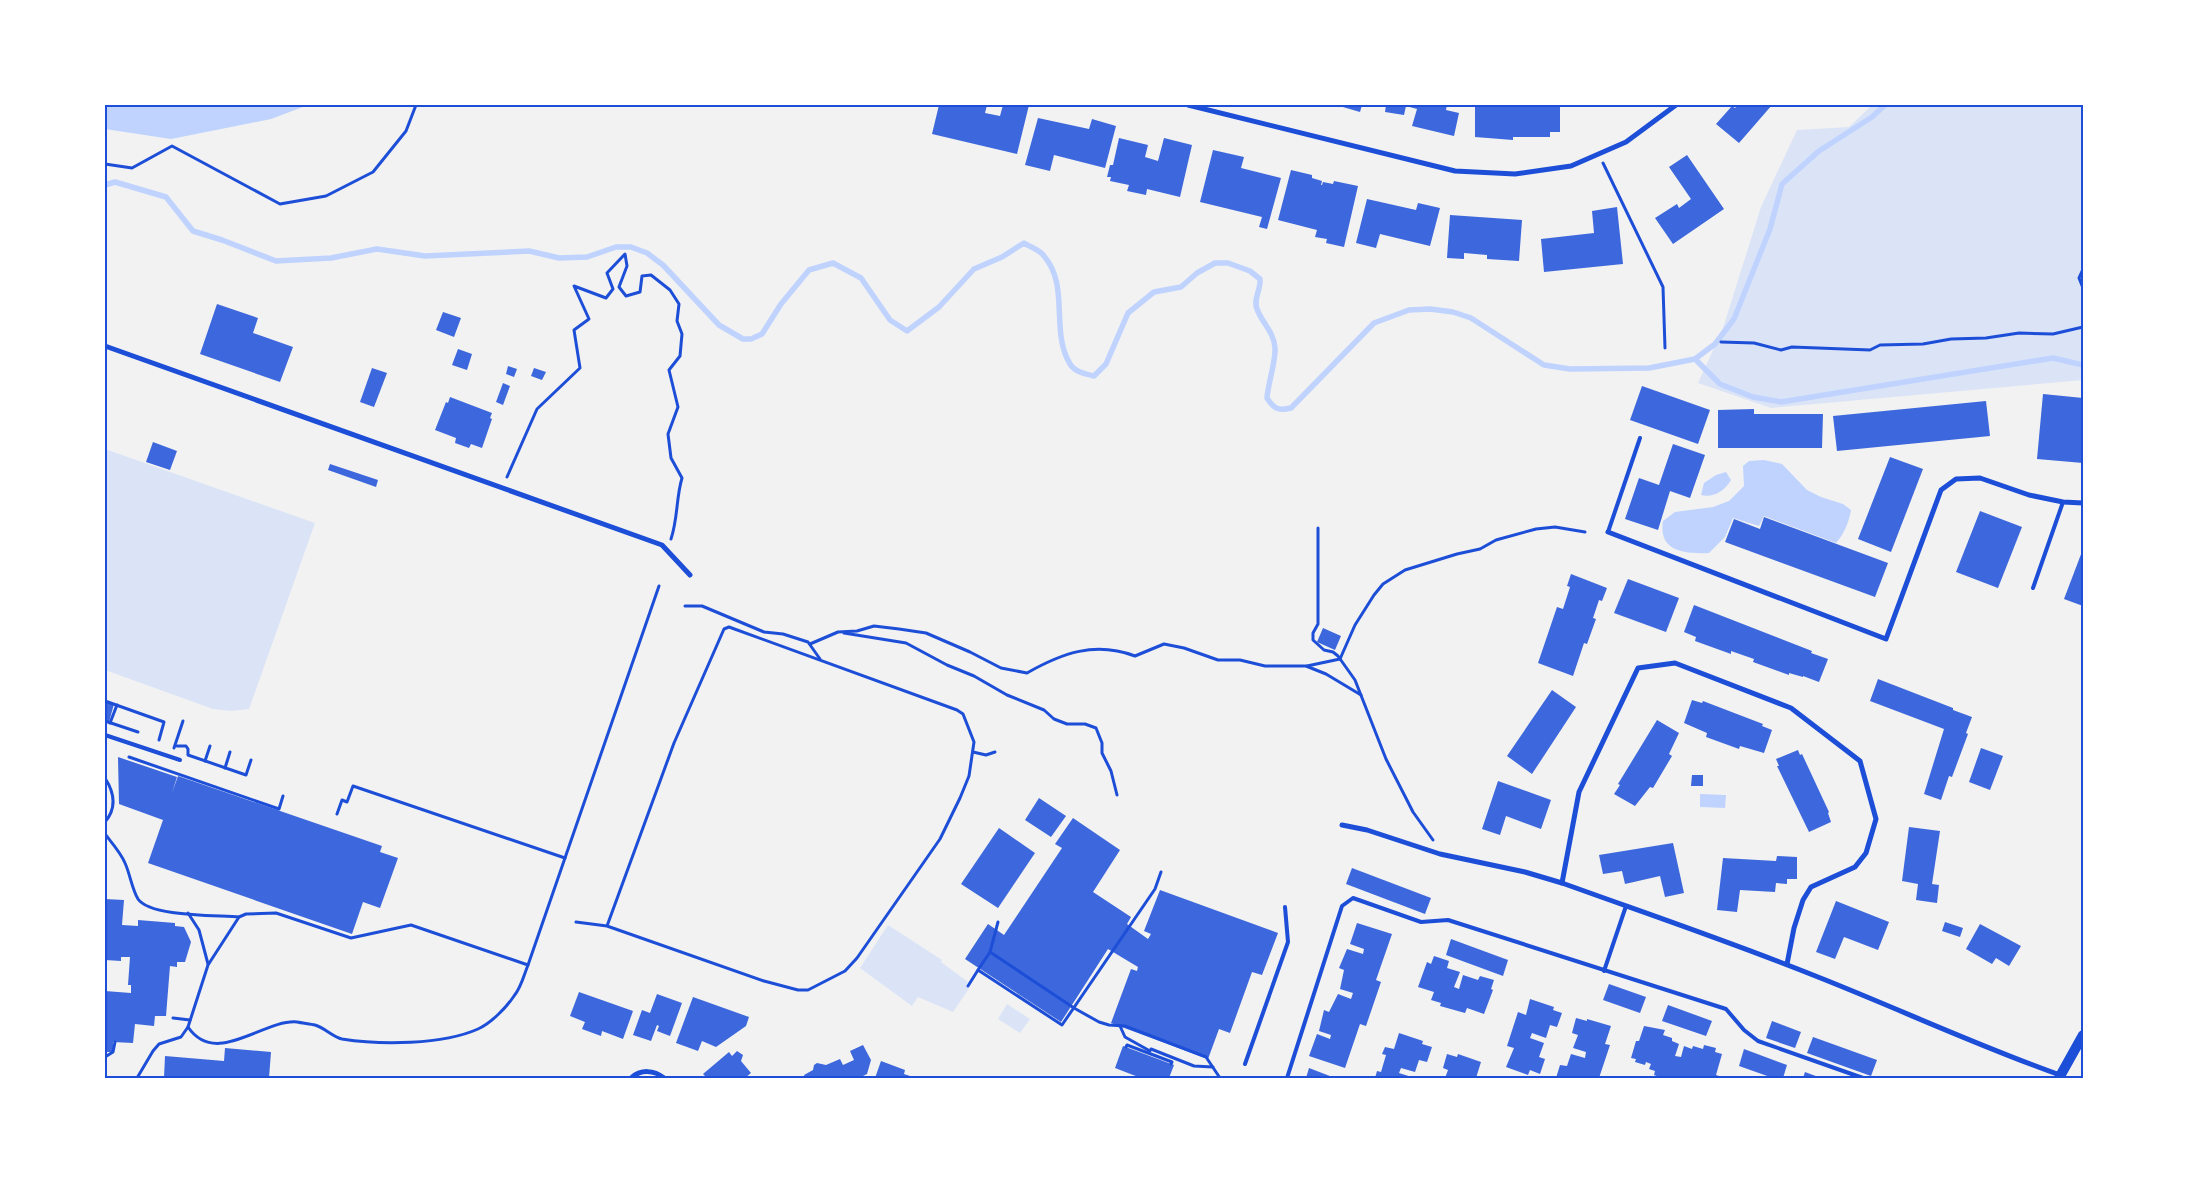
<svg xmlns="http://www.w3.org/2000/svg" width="2188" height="1183" viewBox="0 0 2188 1183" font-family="Signika,sans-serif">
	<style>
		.green { fill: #dbe4f7 }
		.water { fill: #bfd3fe }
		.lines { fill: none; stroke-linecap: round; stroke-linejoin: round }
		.stream { stroke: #bfd3fe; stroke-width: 5.5 }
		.building { fill: #3d67dc }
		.path { stroke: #1d4ed8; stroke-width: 3 }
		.service { stroke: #1d4ed8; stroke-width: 4 }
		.minor { stroke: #1d4ed8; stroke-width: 5 }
		.secondary { stroke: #1d4ed8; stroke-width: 10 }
		.neatline { fill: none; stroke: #1d4ed8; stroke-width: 2 }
	</style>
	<rect width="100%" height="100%" fill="#f2f2f2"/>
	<g class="green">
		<path d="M1872,105H2083V380L1771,408L1698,383L1723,328L1761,207L1797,130L1849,127Z"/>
		<path d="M105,449L315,523L249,709L231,711L213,709L105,670Z"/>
		<path d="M888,925L942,960L941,962L968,982L966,985L970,987L953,1012L918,997L912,1006L860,968Z"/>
		<path d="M1007,1004L1030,1019L1020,1033L998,1019Z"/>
	</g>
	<g class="water">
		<path d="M105,105H308L271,119L171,139L105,129Z"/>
		<path d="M1764,460L1782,464L1807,490L1821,497L1843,504L1851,510C1849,522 1844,534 1836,543L1764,516L1759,526L1733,518L1725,537L1709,553C1685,554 1658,552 1663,521L1675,512L1713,507L1729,501L1744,486L1743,466L1749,461Z"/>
		<path d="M1726,472L1731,480C1725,491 1713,498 1701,495L1704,483L1716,475Z"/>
		<path d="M1700,794L1726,795L1725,808L1700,807Z"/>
	</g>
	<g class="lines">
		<g class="stream">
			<path d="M105,185L115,182L166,197L193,231L222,240L276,261L331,258L377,249L425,256L529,251L559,258L587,257L616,247H631L647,253L663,265L719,325L743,339H751L762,334L781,304L809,270L833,263L861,278L890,320L907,331L939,307L974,269L1002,257L1024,243C1030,247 1040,250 1044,256C1070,286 1050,331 1070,364C1075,372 1085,374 1094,376L1106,364L1128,313L1154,292L1181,287L1197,273L1215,263H1228L1250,271L1260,279C1261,290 1253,299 1257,309C1262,323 1274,332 1275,348C1276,361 1268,383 1267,398C1274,409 1278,411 1291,408L1374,323L1409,310L1430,309L1453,312L1471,318L1544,365L1570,369L1649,368L1695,359L1715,344L1734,319L1770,229L1782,184L1819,151L1872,117L1885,105"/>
			<path d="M1695,359L1720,384L1753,397L1781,402L2053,358L2083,365"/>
		</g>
	</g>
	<g class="building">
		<path d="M939,105H987L985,113L1000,116L1003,105H1029L1017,154L932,134Z"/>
		<path d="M1336,105H1362L1360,112Z"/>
		<path d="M1386,105H1447L1446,110L1459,113L1454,136L1412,126L1417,109L1406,106L1404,115L1385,112Z"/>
		<path d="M1475,105H1560V132H1550V137H1513V140L1475,137Z"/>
		<path d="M1738,105H1772L1739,143L1716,124L1732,106L1735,108Z"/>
		<path d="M1038,118L1089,129L1092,119L1116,126L1105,168L1054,155L1050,171L1025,165Z"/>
		<path d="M1119,138L1148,145L1145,157L1158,161L1164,138L1192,145L1180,197L1147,189L1146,195L1127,191L1129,185L1110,181L1111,177H1107L1110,165H1113Z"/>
		<path d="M1213,150L1244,157L1241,168L1281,178L1267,229L1259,227L1262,217L1200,202Z"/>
		<path d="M1687,155L1724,209L1673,244L1655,218L1677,204L1679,208L1691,199L1669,167Z"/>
		<path d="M1291,170L1312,175V178L1322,181L1321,185H1322L1323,182L1333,184L1334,181L1358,186L1344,247L1326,243L1327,239L1315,237L1317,230L1278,220Z"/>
		<path d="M1367,199L1416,210L1418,203L1440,208L1430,246L1380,234L1376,248L1356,243Z"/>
		<path d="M1617,207L1623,264L1544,272L1541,239L1594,233L1592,211Z"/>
		<path d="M1450,215L1522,220L1519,261L1487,259V255L1464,253V259L1447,258Z"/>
		<path d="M217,304L258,318L253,333L293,347L280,382L200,354Z"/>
		<path d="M443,312L461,318L454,337L436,330Z"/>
		<path d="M458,349L472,354L467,370L452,365Z"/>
		<path d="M508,366L517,369L514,377L506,374Z"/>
		<path d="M372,368L387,373L374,407L360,402Z"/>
		<path d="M534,368L546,372L542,380L531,376Z"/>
		<path d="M503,383L510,386L503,405L496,402Z"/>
		<path d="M1642,386L1710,410L1698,444L1630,420Z"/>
		<path d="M2043,394L2083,398V463L2037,459Z"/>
		<path d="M450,397L492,413L490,418L492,419L482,448L471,444L469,448L455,443L456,438L435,430L446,402L448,403Z"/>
		<path d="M1986,401L1990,436L1837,451L1833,416Z"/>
		<path d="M1754,409V414H1823L1822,448H1718V410Z"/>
		<path d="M153,442L177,451L170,470L146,462Z"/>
		<path d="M1673,444L1705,455L1690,498L1670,491L1658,530L1625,519L1639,478L1659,485Z"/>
		<path d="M1890,457L1923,469L1891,552L1858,539Z"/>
		<path d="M330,464L378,480L376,487L328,470Z"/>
		<path d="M1980,511L2022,527L1998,588L1956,572Z"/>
		<path d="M1764,517L1888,563L1875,597L1725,542L1734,519L1760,529Z"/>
		<path d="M2083,549V606L2064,599Z"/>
		<path d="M1571,574L1607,588L1602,601L1599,600L1593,618L1596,619L1587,644L1584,643L1573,676L1538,663L1557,607L1563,609L1570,587L1567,586Z"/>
		<path d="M1628,579L1679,598L1666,632L1614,613Z"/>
		<path d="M1694,605L1812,651L1811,653L1828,659L1819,682L1803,676V677L1789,673V675L1753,662L1754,659L1731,651V654L1695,641L1696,637L1684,632Z"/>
		<path d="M1323,628L1341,636L1335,650L1317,642Z"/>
		<path d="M1878,679L1953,708V710L1972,717L1966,733L1968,734L1952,777L1949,776L1941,800L1924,794L1944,729L1870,701Z"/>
		<path d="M1552,690L1576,707L1532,774L1507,756Z"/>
		<path d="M1692,700L1702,703L1703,701L1763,724L1762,726L1772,730L1764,753L1740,746L1739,749L1706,737L1707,733L1684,723Z"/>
		<path d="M105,701L114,704L109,722L105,721Z"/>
		<path d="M1657,720L1679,733L1669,754L1672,756L1653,788L1650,787L1635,806L1614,794L1620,785L1618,784Z"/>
		<path d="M1981,748L2003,756L1990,790L1969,782Z"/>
		<path d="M1798,750L1800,755L1802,754L1829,812L1828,813L1831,822L1809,832L1777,766H1779L1776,759Z"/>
		<path d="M118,757L177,777L172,793L178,776L382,846L380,852L398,858L380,908L363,902L352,934L148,863L163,820L119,804Z"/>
		<path d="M1692,775H1703V786H1691Z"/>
		<path d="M1498,781L1551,800L1541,829L1506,816L1500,835L1482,829Z"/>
		<path d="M1039,798L1066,816L1051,837L1025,820Z"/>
		<path d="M1073,818L1120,850L1093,892L1131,917L1127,924L1148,939L1151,934L1144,931L1160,890L1278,933L1262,975L1252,972L1230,1033L1219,1029L1208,1059L1111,1023L1131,969L1137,971L1138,967L1108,949L1061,1022L965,959L988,924L1004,935L1062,848L1055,844Z"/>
		<path d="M1909,827L1940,831L1932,884L1939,885L1937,903L1916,900L1918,884L1902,881Z"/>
		<path d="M999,828L1035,853L998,908L961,884Z"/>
		<path d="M1673,843L1684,893L1665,897L1660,876L1625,884L1622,871L1603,874L1599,855Z"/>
		<path d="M1777,856L1797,857V879H1787V884L1776,883L1775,892L1740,890L1737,912L1717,910L1723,858L1776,861Z"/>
		<path d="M1352,868L1431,898L1425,914L1346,884Z"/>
		<path d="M105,899L124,900L122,925L138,926V920L175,923V926L184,927L191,942L185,962H177V967L170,966L166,1016H155L154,1026L135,1024L133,1043L113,1042V1052H105V991L131,993V985H128L130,957H121V961L105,960Z"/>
		<path d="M1836,901L1889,922L1878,950L1844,937L1835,959L1816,952Z"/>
		<path d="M1945,922L1963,928L1960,937L1942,931Z"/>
		<path d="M1357,923L1392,934L1376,980L1381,982L1366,1026L1360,1024L1345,1068L1309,1056L1317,1034L1330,1039L1331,1035L1319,1031L1324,1010L1329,1012L1338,994L1351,999L1353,993L1340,989L1344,970L1339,968L1347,949L1363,954L1364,949L1350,944Z"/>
		<path d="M1980,924L2021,946L2009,966L1996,958L1992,964L1966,949Z"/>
		<path d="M1451,939L1508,960L1503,976L1446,955Z"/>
		<path d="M1434,956L1449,961L1447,968L1460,972L1454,987L1459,989L1463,975L1478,980L1480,976L1494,980L1491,989L1493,990L1484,1014L1467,1008L1465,1013L1440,1006L1441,1003L1431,1000L1434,992L1418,987L1427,962L1431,964Z"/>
		<path d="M1609,984L1646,997L1640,1013L1603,1000Z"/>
		<path d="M579,992L633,1011L623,1039L602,1031L601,1036L582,1029L585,1022L570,1016Z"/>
		<path d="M657,994L682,1003L670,1036L657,1031L659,1026L657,1025L651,1041L633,1035L642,1010L650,1013Z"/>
		<path d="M693,997L749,1017L746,1026L716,1047L702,1041L698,1051L676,1043Z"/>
		<path d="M1530,999L1554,1007L1553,1010L1562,1013L1557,1027L1550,1025L1546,1038L1532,1033L1530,1038L1544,1043L1539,1057L1545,1059L1540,1074L1530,1070L1528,1075L1506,1067L1514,1048L1507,1046L1518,1012L1526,1015Z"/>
		<path d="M1668,1005L1712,1021L1706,1036L1662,1021Z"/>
		<path d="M1576,1018L1587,1021V1019L1611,1026L1605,1044L1610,1045L1599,1078H1556L1560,1065L1567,1066L1571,1054L1585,1058L1586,1052L1573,1048L1578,1035L1572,1033Z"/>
		<path d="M1772,1021L1801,1032L1795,1048L1766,1038Z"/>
		<path d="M1644,1026L1665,1030L1663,1035L1672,1038V1041L1679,1044L1675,1056L1681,1057L1684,1046L1692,1049L1693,1046L1703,1049L1704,1045L1716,1048L1715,1052L1722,1054L1716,1075L1719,1076L1718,1078H1662L1654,1075L1655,1071L1649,1069L1651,1064L1646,1062L1645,1065L1635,1062L1636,1059L1631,1058L1636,1041H1639Z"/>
		<path d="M1399,1033L1423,1041L1422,1044L1432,1047L1427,1062L1419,1060L1415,1072L1401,1068L1399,1073L1415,1078H1375L1377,1071L1381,1072L1386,1055L1382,1054L1385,1047L1394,1049Z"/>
		<path d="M1813,1037L1877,1060L1871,1076L1807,1053Z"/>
		<path d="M863,1045L871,1060L867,1074L859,1078H805L804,1075L813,1070L814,1065L817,1063L826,1065L840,1059L843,1065L854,1060L850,1051Z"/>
		<path d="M1123,1046L1174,1065L1169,1078H1141L1115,1068Z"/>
		<path d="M225,1048L271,1052L269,1078H164L165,1056L224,1061Z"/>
		<path d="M1744,1049L1787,1065L1783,1078H1773L1739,1066Z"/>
		<path d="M737,1051L743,1055L741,1061L751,1073L745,1078H707L703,1074L729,1052L732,1056Z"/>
		<path d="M1447,1054L1457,1057L1458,1054L1481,1062L1476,1078H1445L1448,1070L1443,1068Z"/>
		<path d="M881,1061L905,1070L904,1074L916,1078H875Z"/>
		<path d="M1309,1068L1335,1078H1306Z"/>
		<path d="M1805,1072L1821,1078H1803Z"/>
	</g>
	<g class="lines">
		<g class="path">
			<path d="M1603,163L1663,287L1665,348"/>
			<path d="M105,164L132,168L172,146L280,204L326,196L373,172L406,131L416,105"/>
			<path d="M2083,269L2079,278L2083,288"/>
			<path d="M1721,342L1754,343L1781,350L1792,347L1870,350L1880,345L1923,344L1951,339L1986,338L2019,333L2053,334L2083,327"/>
			<path d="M507,477L537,409L580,368L574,330L589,319L574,286L606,298L613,289L607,273L625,254L627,266L619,287L626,296L640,292L642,276L651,275L670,290L679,304L677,321L682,334L680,356L669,370L678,407L668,434L671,458L682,478C676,498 678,518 671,539"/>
			<path d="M1318,528V624L1313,633V640L1324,650L1333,652L1338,656L1355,680L1386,759L1413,812L1433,840"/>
			<path d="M685,606H702L764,632L783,634L808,642L820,659"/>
			<path d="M844,633L906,643L947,665L974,676L1007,695L1044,710L1054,719L1067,724H1085L1096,728L1102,743V753L1111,771L1117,795"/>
			<path d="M810,644L838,632L857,631L874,626L899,629L926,633L970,652L1001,668L1027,673C1062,653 1095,641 1135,656L1164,644L1184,648L1218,660H1240L1265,666H1306L1326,674L1361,695"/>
			<path d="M1307,666L1340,659L1355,625L1374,595L1383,584L1405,570L1457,554L1480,549L1496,540L1536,529L1555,527L1585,532"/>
			<path d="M105,701L164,722L159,740"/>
			<path d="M105,721L138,732"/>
			<path d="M110,723L117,705"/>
			<path d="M177,746H186L188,749V755L246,775L251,760"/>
			<path d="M174,748L183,721"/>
			<path d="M973,752L986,755L995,752"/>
			<path d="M129,757L279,809L283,796"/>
			<path d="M205,761L210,746"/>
			<path d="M225,768L230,752"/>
			<path d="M105,778C114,792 117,808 105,822"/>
			<path d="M337,814L342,800L347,802L353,786L565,858"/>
			<path d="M105,834C112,843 121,853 125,863C130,874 132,889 138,899C150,917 218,915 239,917"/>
			<path d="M188,913L199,930L208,964"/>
			<path d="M576,922L607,926L674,743L724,629L729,627L957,710L963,714L974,742L969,776L960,798L940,839L857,958L845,971L808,990H798L764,981L607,926"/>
			<path d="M990,952L1074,1008L1099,1022L1109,1025L1125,1026L1206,1057L1220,1078"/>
			<path d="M978,970L990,952L998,922"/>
			<path d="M968,986L978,970L1062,1025L1155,889L1161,872"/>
			<path d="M173,1018L190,1020"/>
			<path d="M1120,1026L1125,1037L1150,1051"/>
			<path d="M188,1027C216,1068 263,1019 297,1022C302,1023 310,1024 315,1025C325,1028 333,1037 342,1039C380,1045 442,1045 478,1029C491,1023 506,1008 514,996C521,988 524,975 528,965"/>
			<path d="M1126,1047L1127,1045L1172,1062L1171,1064"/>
			<path d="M1151,1049L1194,1066L1213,1067"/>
			<path d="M105,1057L113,1052L115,1042"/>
			<path d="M137,1078L153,1051L159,1044L181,1037L188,1027L208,965L239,917L246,914L276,913L351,938L411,925L528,965L659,586"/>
		</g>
		<g class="service">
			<path d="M1608,532L1640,438"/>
			<path d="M2033,588L2063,502"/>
			<path d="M105,735L180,760"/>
			<path d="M1604,971L1626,906"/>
			<path d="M1245,1064L1288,942L1285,907"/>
			<path d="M1287,1078L1342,906L1353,898L1421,922L1448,920L1726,1009L1744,1030L1758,1041L1863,1078"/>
		</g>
		<g class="minor">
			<path d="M1188,105L1455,171L1515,174L1571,166L1626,142L1676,105"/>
			<path d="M105,346L662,545L690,575"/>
			<path d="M1608,532L1886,639L1941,490L1956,479L1980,478L2029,495L2063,502L2083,503"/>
			<path d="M1342,825L1367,830L1440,854L1525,872L1562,883C1648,914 1734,943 1818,977C1899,1009 1978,1046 2060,1075"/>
			<path d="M1562,883L1579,792L1638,668L1675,663L1791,708L1860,761L1876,819L1866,853L1855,867L1811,887L1803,900L1794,928L1787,964"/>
			<path d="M631,1078C641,1069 654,1070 664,1078"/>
		</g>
		<path class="secondary" d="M2059,1078L2083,1035"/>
	</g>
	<rect width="2188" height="1183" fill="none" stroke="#ffffff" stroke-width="212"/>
	<rect x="106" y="106" width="1976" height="971" class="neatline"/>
</svg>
